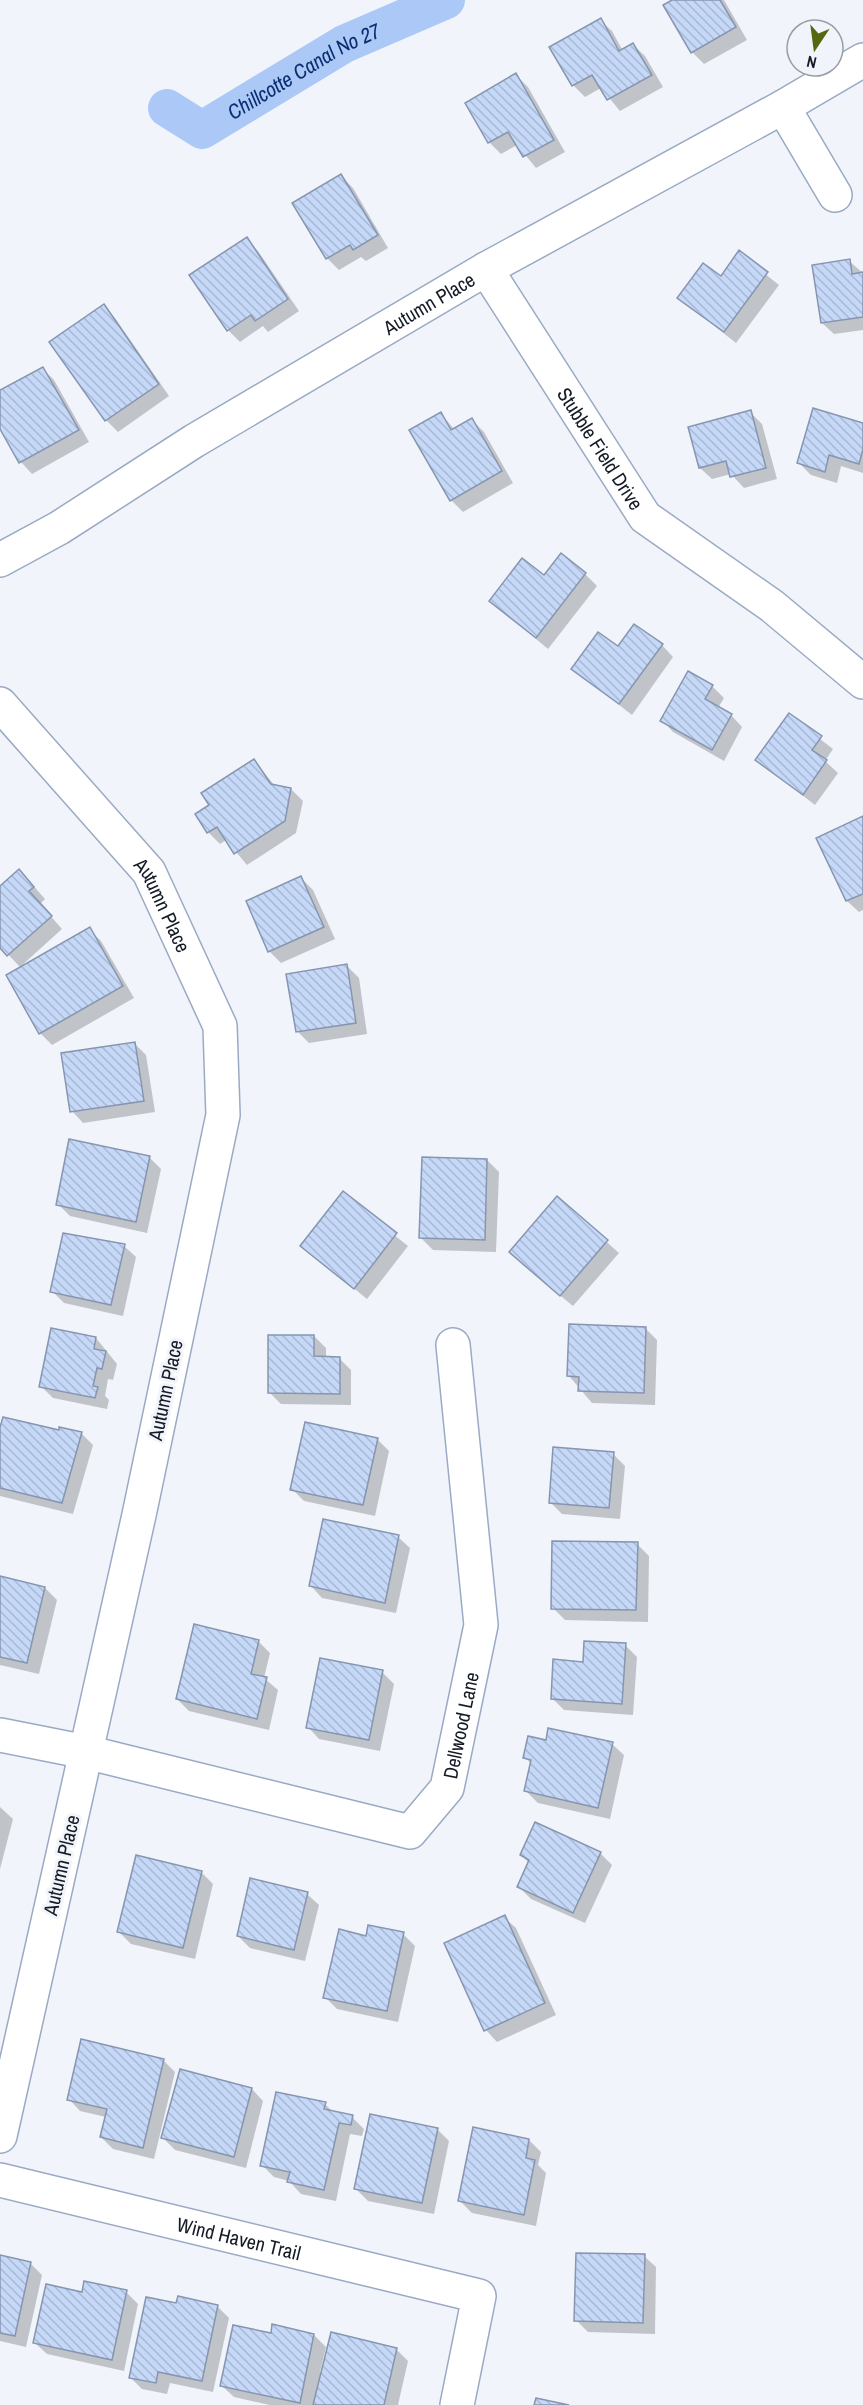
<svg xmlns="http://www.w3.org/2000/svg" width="863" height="2405" viewBox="0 0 863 2405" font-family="'Archivo Narrow',sans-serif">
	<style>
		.shadow { fill: #0003 }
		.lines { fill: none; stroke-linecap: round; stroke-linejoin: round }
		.canal { stroke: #acc8f7; stroke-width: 38 }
		.building { fill: url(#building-back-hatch); stroke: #8695b0; stroke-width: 1.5 }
		.minor-casing { stroke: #9aaac5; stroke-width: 36 }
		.minor { stroke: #fff; stroke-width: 33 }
		.labels { text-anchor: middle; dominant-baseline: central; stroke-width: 6; stroke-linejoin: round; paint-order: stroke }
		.street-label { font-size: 20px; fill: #151b25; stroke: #f1f5fb }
		.water-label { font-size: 21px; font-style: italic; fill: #0a2e71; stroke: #f1f5fb }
	</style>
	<defs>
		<pattern id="building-back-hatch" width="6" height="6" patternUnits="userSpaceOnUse" patternTransform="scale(1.5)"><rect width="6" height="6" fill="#c5d8f8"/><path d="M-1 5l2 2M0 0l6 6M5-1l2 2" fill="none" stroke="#a8b9d4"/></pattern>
	</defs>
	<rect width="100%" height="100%" fill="#f1f5fb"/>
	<g class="shadow">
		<path d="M675,0H724L747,40L704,64L692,52Z"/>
		<path d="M600,20L612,31L623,51L633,45L645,56L663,87L620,111L601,88L585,97L573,85Z"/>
		<path d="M516,75L528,87L565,152L536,168L517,145L501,154L489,142L467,103Z"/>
		<path d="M341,176L353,188L388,248L366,261L361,257L339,270L327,258Z"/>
		<path d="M247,239L258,251L299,311L268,332L263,326L240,342L228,330Z"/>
		<path d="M739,253L779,285L736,343L679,298L721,278Z"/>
		<path d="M849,261L863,273V330L834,334L822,323Z"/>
		<path d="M103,306L115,318L169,396L118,432L106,420Z"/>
		<path d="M42,368L54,380L89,442L32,474L21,462L0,426V392Z"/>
		<path d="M750,412L762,424L777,479L744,488L731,474L712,479L700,468Z"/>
		<path d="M441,414L455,430L472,420L484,432L513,483L463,512L451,500Z"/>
		<path d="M863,424V473L841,466L837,483L811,475L799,463Z"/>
		<path d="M585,574L597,586L548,649L491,601L545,577Z"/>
		<path d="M662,645L673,657L632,715L573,669L618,648Z"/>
		<path d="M712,686L724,698L718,708L731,715L742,727L724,761L673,732L662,720Z"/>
		<path d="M789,715L833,749L825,761L838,773L815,805L757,760Z"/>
		<path d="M254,761L275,786L291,789L303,801L296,833L247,865L226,840L220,844L208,832L211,806Z"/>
		<path d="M863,818V910L859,912L847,901L818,839Z"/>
		<path d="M301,878L313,890L335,939L281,963L269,951Z"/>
		<path d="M31,883L45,899L40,904L62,929L20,967L0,946V888Z"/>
		<path d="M89,929L101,941L134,998L52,1045L40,1033Z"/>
		<path d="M347,966L359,978L367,1034L309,1043L297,1031Z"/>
		<path d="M134,1043L146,1055L155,1112L83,1123L72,1111Z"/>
		<path d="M149,1157L161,1169L147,1233L70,1216L58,1204Z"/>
		<path d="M487,1160L499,1172L496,1252L433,1250L421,1238Z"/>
		<path d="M343,1194L408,1246L367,1299L302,1246Z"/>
		<path d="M557,1198L619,1253L573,1306L522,1264Z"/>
		<path d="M124,1246L136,1257L123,1316L64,1303L52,1291Z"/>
		<path d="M645,1328L657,1340L655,1405L592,1403L569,1376Z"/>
		<path d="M314,1336L326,1348V1358H339L351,1370V1405L281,1404L269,1392Z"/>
		<path d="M96,1338L117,1364L113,1380L108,1379L105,1396L109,1400L107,1409L53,1398L41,1386Z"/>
		<path d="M0,1433H81L93,1445L73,1514L0,1496Z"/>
		<path d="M377,1439L389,1451L375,1516L304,1501L292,1489Z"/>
		<path d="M613,1454L625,1466L620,1519L562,1514L550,1502Z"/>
		<path d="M398,1537L410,1548L396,1613L322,1598L311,1586Z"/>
		<path d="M637,1544L649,1556L648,1622L565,1620L553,1608Z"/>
		<path d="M0,1577L45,1588L57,1600L39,1674L0,1665Z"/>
		<path d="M258,1641L270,1653L264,1678L278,1690L269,1730L189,1711L177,1699Z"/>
		<path d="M625,1645L637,1657L633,1715L564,1710L553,1699L585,1663Z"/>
		<path d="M382,1672L394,1684L380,1751L319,1739L308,1727Z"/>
		<path d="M547,1742L612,1744L624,1755L610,1819L538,1803L526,1791L532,1765L525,1757Z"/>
		<path d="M0,1807L13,1819L0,1869Z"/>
		<path d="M600,1853L612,1865L585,1923L531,1899L519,1887L529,1863L521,1855Z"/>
		<path d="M201,1872L213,1884L195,1959L131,1944L119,1932Z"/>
		<path d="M307,1894L319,1905L305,1961L250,1948L238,1936Z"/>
		<path d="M504,1917L516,1928L556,2015L497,2042L486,2030Z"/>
		<path d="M403,1934L415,1946L398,2022L337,2009L325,1997L367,1937Z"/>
		<path d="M163,2060L175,2072L154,2159L113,2149L101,2137L106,2117L80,2111L69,2099Z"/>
		<path d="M252,2089L263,2101L246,2168L175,2150L163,2138Z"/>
		<path d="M325,2104L334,2113L352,2117L364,2129L362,2136L350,2134L336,2201L301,2194L289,2181L274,2177L262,2165Z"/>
		<path d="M437,2129L449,2141L434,2214L368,2201L356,2189Z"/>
		<path d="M529,2140L541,2152L538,2165L546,2173L536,2226L472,2213L460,2201Z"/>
		<path d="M0,2256L30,2263L42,2275L26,2347L0,2341Z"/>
		<path d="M644,2256L656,2267L655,2334L588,2332L576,2320Z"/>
		<path d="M126,2292L138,2304L124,2371L47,2354L35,2343L83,2294Z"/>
		<path d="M177,2305L217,2306L229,2318L213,2392L170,2383L167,2394L142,2389L130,2377Z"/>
		<path d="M272,2335H314L326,2347L320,2372H323L396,2349L408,2361L398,2405H270L234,2397L222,2386Z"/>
	</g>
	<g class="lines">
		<path class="canal" id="s1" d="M167,108L202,130L344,44L446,0"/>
	</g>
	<g class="building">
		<path d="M672,0H720L736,27L691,53L663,5Z"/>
		<path d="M601,18L619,51L633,43L652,75L607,100L592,75L572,86L549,47Z"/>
		<path d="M516,73L554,140L523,157L508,132L488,143L465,103Z"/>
		<path d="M341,174L378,235L353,250L350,245L326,259L292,203Z"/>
		<path d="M247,237L288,299L255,321L251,315L227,331L189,275Z"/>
		<path d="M739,250L768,272L724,332L677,298L703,263L721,276Z"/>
		<path d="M850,259L852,274L863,272V317L821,323L812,265Z"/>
		<path d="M104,304L159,384L105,421L49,342Z"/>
		<path d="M43,367L79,430L19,463L0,429V390Z"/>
		<path d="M813,408L863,423V449L859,464L829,455L825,472L797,463Z"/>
		<path d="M751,410L766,468L730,477L726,461L699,468L688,427Z"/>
		<path d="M441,412L451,430L472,418L502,471L450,501L409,430Z"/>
		<path d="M561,553L586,573L536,638L489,601L522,558L544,575Z"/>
		<path d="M634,624L663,644L619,704L571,669L598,632L618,646Z"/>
		<path d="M688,671L713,685L705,699L732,714L712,750L660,721Z"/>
		<path d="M789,713L822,736L812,750L827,760L803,795L755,760Z"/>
		<path d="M254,759L271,784L291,788L285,821L234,854L217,827L207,833L195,814L209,805L201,793Z"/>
		<path d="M863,816V894L846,901L816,838Z"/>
		<path d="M19,869L34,887L29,891L52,916L7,956L0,948V886Z"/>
		<path d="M301,876L324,927L268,952L246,901Z"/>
		<path d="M90,927L123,986L39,1034L6,975Z"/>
		<path d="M347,964L356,1023L296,1032L286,974Z"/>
		<path d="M135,1042L144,1101L70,1112L61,1053Z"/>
		<path d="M69,1139L150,1156L136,1222L56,1205Z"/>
		<path d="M422,1157L487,1159L485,1240L419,1238Z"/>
		<path d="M343,1191L397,1233L354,1289L300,1246Z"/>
		<path d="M557,1196L608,1240L560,1296L509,1252Z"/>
		<path d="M63,1233L125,1244L111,1305L50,1292Z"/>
		<path d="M569,1324L646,1327L644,1393L578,1391L579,1377L567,1376Z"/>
		<path d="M51,1328L96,1337L94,1349L106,1351L102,1369L97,1368L93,1386L98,1387L95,1398L39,1387Z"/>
		<path d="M268,1335H314V1356L340,1357V1394L268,1393Z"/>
		<path d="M3,1417L59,1430V1427L82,1432L62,1503L0,1488V1427Z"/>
		<path d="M305,1422L378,1438L363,1505L290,1490Z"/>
		<path d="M553,1447L614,1452L609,1508L549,1503Z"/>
		<path d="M323,1519L399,1535L385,1603L309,1586Z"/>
		<path d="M552,1541L638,1542L636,1610L551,1609Z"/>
		<path d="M0,1576L45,1587L27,1663L0,1657Z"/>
		<path d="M194,1624L259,1640L251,1674L267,1677L257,1719L176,1699Z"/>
		<path d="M584,1641L626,1643L622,1704L551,1699L553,1659L583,1662Z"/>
		<path d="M320,1658L383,1670L369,1740L306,1728Z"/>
		<path d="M548,1728L613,1742L598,1808L524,1791L531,1760L523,1758L528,1736L546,1740Z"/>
		<path d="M535,1822L601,1852L573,1913L517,1887L529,1860L520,1855Z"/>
		<path d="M136,1855L202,1871L183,1948L117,1932Z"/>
		<path d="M250,1878L308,1892L294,1950L237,1936Z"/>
		<path d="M505,1915L545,2003L484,2031L444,1943Z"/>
		<path d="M368,1925L404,1932L387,2011L323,1998L339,1929L366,1936Z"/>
		<path d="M81,2039L164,2059L143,2148L100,2137L107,2109L67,2100Z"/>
		<path d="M180,2069L252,2088L234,2157L161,2138Z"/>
		<path d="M276,2092L326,2102L324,2109L353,2115L351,2125L339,2123L324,2190L287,2182L290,2172L260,2166Z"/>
		<path d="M370,2114L438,2128L422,2203L354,2189Z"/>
		<path d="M473,2127L529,2139L526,2158L535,2160L524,2215L458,2201Z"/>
		<path d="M576,2253L645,2254L643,2323L574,2321Z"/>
		<path d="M0,2255L31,2262L15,2336L0,2333Z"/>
		<path d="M84,2281L127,2290L112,2360L33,2343L46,2284L82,2292Z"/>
		<path d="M178,2296L218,2305L202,2381L158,2372L156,2383L129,2378L146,2297L176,2303Z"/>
		<path d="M272,2324L314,2334L300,2403L220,2386L233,2325L271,2333Z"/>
		<path d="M331,2332L397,2348L384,2405H313Z"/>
		<path d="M536,2398L569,2405H534Z"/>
	</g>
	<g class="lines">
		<defs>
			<g id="minor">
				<path d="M783,107L835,195"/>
				<path id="s2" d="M486,269L645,517L772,606L863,682"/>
				<path id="s3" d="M0,560L59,528L194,441L486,269L783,107L863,60"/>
				<path id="s4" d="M0,704L149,872L220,1026L223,1115L139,1515L0,2136"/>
				<path id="s5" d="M0,1735L86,1752L410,1832L447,1788L481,1625L453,1345"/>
				<path id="s6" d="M0,2180L479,2296L457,2405"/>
			</g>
		</defs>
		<use href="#minor" class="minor-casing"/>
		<use href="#minor" class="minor"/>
	</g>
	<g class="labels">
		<g class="street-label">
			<text stroke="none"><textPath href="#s3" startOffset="500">Autumn Place</textPath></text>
			<text stroke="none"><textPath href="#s2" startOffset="213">Stubble Field Drive</textPath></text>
			<text stroke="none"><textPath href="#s4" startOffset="260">Autumn Place</textPath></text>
			<text transform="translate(165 1390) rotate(-78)">Autumn Place</text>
			<text stroke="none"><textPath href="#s5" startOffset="543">Dellwood Lane</textPath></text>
			<text transform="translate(61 1865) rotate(-77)">Autumn Place</text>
			<text stroke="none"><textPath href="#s6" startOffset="246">Wind Haven Trail</textPath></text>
		</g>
		<g class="water-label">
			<text stroke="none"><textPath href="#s1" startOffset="159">Chillcotte Canal No 27</textPath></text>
		</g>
	</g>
	<g transform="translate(815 48) rotate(193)"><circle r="28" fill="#f1f5fb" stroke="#999ea5" stroke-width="1.5"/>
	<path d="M0-4.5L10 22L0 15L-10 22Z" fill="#576710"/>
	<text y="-9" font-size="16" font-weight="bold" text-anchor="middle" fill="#151b25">N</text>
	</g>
</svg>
